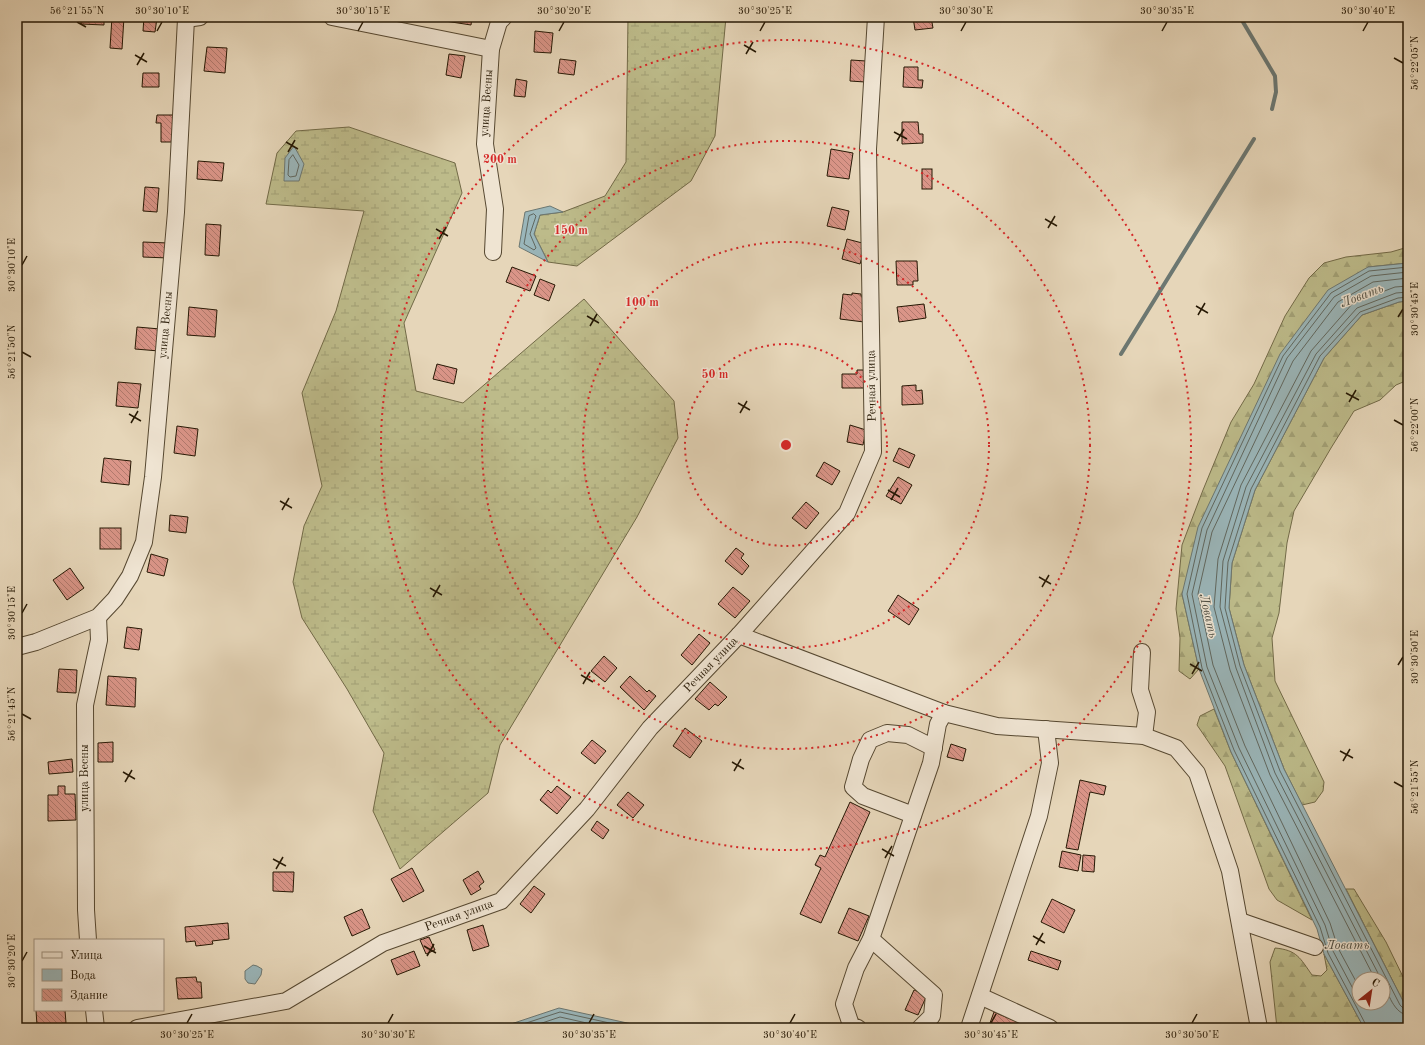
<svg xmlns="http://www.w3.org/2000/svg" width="1425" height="1045" viewBox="0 0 1425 1045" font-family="'Old Standard TT',serif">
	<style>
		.forest { fill: url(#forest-firs); stroke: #726a47 }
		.wetland { fill: url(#wetland-marsh); stroke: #726a47 }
		.water { fill: #9ab6ba; stroke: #6c7771; fill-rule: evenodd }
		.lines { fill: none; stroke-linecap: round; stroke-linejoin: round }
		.shore { stroke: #60675f; stroke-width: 1 }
		.stream { stroke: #6c7771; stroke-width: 4 }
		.building { fill: url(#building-back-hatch); stroke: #261804 }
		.minor-casing { stroke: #564831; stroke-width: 18 }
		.minor { stroke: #efe4d2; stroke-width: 16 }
		.ticks { fill: none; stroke: #261804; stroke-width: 1.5 }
		.ring { fill: none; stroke: #d62828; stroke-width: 2; stroke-dasharray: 2 4 }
		.labels { text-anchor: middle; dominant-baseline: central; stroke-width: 3; stroke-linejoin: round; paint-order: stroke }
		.street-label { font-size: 12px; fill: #261804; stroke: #efe4d2 }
		.water-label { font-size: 13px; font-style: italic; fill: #4f4f44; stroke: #efe4d2 }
		.centre { fill: #d62828; stroke: #efe4d2; stroke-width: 2 }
		.ring-label { font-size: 12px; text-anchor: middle; font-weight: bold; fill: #d62828; stroke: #efe4d2; stroke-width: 3; stroke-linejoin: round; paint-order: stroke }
		.neatline { fill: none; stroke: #261804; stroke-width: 1.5 }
		.ticks-label { font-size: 10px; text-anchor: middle; fill: #261804 }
	</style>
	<defs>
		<pattern id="forest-firs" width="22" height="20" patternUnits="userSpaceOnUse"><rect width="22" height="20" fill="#bdbb8a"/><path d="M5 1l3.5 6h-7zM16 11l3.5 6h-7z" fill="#a2a075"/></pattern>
		<pattern id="wetland-marsh" width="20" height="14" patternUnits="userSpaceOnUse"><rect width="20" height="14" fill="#bdbb8a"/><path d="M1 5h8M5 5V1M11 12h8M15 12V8" fill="none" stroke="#a2a075"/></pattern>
		<pattern id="building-back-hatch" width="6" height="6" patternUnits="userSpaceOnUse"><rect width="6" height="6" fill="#da9588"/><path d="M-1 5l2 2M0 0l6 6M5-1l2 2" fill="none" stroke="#b1796d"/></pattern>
	</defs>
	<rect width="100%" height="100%" fill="#e6d6b9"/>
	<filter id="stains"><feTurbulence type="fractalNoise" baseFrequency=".005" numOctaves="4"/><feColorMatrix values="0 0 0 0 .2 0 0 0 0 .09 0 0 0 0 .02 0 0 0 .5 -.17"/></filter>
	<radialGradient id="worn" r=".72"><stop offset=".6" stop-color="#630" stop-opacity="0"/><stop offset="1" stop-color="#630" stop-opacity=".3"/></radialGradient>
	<g class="forest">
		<path d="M1408,247V263L1368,267L1182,594L1199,669L1190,679L1179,671L1180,638L1176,609L1182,545L1203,490L1231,422L1254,384L1285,316L1309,278L1324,263L1346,257L1391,252Z"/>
		<path d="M1408,301V380L1396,385L1380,400L1354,411L1331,448L1294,511L1287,543L1279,613L1272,638L1275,681L1324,782L1323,791L1315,802L1302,805L1284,769L1244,665L1229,608L1232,563L1255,490L1324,358L1362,315L1399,302Z"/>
		<path d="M1214,709L1231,752L1312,920L1277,900L1269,889L1225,766L1197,725L1200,716Z"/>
		<path d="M1346,889H1354L1386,942L1408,987V991L1404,1003Z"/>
		<path d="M1275,948C1297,950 1300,958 1312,975L1321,976L1327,970L1324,954L1364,1028H1277L1270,962Z"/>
	</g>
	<g class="wetland">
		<path d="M628,17H726L715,136L691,181L577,266L548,262L534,234L540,215L563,212L605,196L626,162Z"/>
		<path d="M349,127L455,163L462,193L404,323L416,391L463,403L584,299L674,401L678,438L637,517L500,745L488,793L400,869L373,811L384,753L347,689L302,618L293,582L304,526L322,486L302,393L336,311L364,211L266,204L277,153L296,131Z"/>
	</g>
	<g class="water">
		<path d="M294,146L304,164L299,181H284L285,158Z"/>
		<path d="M550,206L563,212L540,215L534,234L548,262L519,247L525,212Z"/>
		<path d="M1408,263V301L1399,302L1362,315L1324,358L1255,490L1232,563L1229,608L1244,665L1284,769L1404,1003L1408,1008V1028H1364L1324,954L1317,929L1231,752L1199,669L1182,594L1198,527L1280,354L1328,290L1368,267ZM1359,979H1383V1003H1359Z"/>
		<path d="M253,965L257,966L262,969L261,975L255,984L248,983L245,979V971Z"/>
		<path d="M559,1008L650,1028H499Z"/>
	</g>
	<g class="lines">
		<g class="shore">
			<path d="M293,155L299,165L296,176L290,177L288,175L289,160Z"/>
			<path d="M534,214L536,216L530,234L536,248L534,250L524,244L529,216Z"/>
			<path d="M1408,297L1398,298L1360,312L1320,356L1251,489L1228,562L1225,608L1240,666L1280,771L1400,1005L1404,1009L1408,1010"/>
			<path d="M1375,979L1270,775L1230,670L1214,607L1218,559L1241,485L1311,351L1353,303L1395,287L1408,286"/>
			<path d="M1381,979L1275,773L1236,668L1220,607L1223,561L1246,487L1316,354L1357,308L1396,293L1408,292"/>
			<path d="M1383,982C1388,993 1394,1014 1408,1015"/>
			<path d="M1359,987L1338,948L1330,923L1245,746L1213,665L1198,594L1212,532L1293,361L1338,302L1373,282L1408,278"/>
			<path d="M1359,1000L1333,951L1325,925L1239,748L1207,667L1192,594L1207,530L1287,358L1334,297L1371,276L1408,272"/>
			<path d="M511,1028L560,1012L632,1028"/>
			<path d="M527,1028L560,1017L609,1028"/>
			<path d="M1367,1028L1366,1025L1328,953L1320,927L1234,750L1202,668L1187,594L1202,528L1283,356L1331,293L1369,271L1408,267"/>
		</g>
		<g class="stream">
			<path d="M1240,17L1275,76L1276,92L1272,109"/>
			<path d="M1121,354L1254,139"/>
		</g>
	</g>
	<g class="building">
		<path d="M81,17H104V25L81,24Z"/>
		<path d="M112,17H124L122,49L110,48Z"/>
		<path d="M144,17L157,18L155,32L143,31Z"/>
		<path d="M446,17H472L471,25L445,21Z"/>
		<path d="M913,17H931L933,28L915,30Z"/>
		<path d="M535,31L553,33L551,53L534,52Z"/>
		<path d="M207,47L227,48L225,73L204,71Z"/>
		<path d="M449,54L465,56L461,78L446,75Z"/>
		<path d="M560,59L576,61L574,75L558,73Z"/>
		<path d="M851,60L866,61L865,82L850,81Z"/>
		<path d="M904,67H918V80H923L922,88L903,87Z"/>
		<path d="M143,73H159V87H142Z"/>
		<path d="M516,79L527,81L525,97L514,96Z"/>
		<path d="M157,115H175V142H161V123H156Z"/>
		<path d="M902,122H918L919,134H923V143L902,144Z"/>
		<path d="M831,149L853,153L849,179L827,176Z"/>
		<path d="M198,161L224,163L222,181L197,179Z"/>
		<rect x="922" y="169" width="10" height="20"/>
		<path d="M145,187L159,188L157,212L143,211Z"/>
		<path d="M832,207L849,211L845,230L827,226Z"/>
		<path d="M206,224L221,225L219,256L205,255Z"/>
		<path d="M847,239L866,244L860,264L842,259Z"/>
		<path d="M143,242L168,243V258L143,257Z"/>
		<path d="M896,261H917L918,281H913V285H897Z"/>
		<path d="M512,267L536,276L530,291L506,282Z"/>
		<path d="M540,279L555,285L549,301L534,295Z"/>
		<path d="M852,293L861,294V296L867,297L864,322L840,319L843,294L852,295Z"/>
		<path d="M924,304L926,318L899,322L897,307Z"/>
		<path d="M189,307L217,310L215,337L187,335Z"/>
		<path d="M137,327L160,329L159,351L135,349Z"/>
		<path d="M437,364L457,369L454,384L433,379Z"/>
		<path d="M857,370H864V388H842V374H857Z"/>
		<path d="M118,382L141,384L138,408L116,406Z"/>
		<path d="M916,385V391L922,390L923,404L902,405V386Z"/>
		<path d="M850,425L866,430L863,445L847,442Z"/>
		<path d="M177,426L198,429L195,456L174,453Z"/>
		<path d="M899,448L915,455L909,468L893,461Z"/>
		<path d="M104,458L131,461L129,485L101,482Z"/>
		<path d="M824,462L840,471L832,485L816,476Z"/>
		<path d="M898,477L912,485L901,504L886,496Z"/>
		<path d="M806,502L819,513L806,529L792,518Z"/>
		<path d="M170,515L188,517L186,533L169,531Z"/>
		<rect x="100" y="528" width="21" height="21"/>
		<path d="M736,548L744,554L741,558L749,566L742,575L725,561Z"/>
		<path d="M151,554L168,559L164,576L147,572Z"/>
		<path d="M70,568L84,588L67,600L53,580Z"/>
		<path d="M733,587L750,601L735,618L718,604Z"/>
		<path d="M898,595L919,609L909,625L888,611Z"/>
		<path d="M127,627L142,629L139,650L124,648Z"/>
		<path d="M699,634L710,643L692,665L681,655Z"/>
		<path d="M604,656L617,668L605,682L591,671Z"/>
		<path d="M59,669L77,670L76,693L57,692Z"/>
		<path d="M108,676L136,678L135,707L106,705Z"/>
		<path d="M630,676L647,692L649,690L656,696L644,710L620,687Z"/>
		<path d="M710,682L727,697L718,706L715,704L709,710L695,699Z"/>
		<path d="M685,728L702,741L690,758L673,746Z"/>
		<path d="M592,740L606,751L595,764L581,753Z"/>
		<path d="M113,742V762H98V743Z"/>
		<path d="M951,744L966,749L963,761L947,757Z"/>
		<path d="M72,759L73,772L49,774L48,762Z"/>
		<path d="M1080,780L1106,786L1104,795L1090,792L1078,850L1066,848Z"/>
		<path d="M58,786H65V794H75L76,820L48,821V795H58Z"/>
		<path d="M557,786L571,797L557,814L540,800L548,790L551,793Z"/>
		<path d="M628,792L644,805L633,818L617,805Z"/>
		<path d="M850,802L870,812L821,923L800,914L821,868L815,865L820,855L825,857Z"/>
		<path d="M597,821L609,830L603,839L591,830Z"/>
		<path d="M1062,851L1081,855L1078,871L1059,867Z"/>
		<path d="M1083,855L1095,856L1094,872L1082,871Z"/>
		<path d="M412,868L424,891L403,902L391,879Z"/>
		<path d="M478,871L484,882L479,886L481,889L471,895L463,880Z"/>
		<path d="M273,872H294L293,892L273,891Z"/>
		<path d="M534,886L545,894L531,913L520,904Z"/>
		<path d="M1052,899L1075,910L1064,933L1041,922Z"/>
		<path d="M849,908L869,916L858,941L838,933Z"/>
		<path d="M362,909L370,928L352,936L344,917Z"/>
		<path d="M228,923L229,939L212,941L213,944L196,946L195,941L186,942L185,927Z"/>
		<path d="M483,925L489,946L473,951L467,930Z"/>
		<path d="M429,937L435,950L426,954L420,940Z"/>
		<path d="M414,951L420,966L397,975L391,960Z"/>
		<path d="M1031,951L1061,961L1058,970L1028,960Z"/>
		<path d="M196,977L197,982H201L202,998L178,999L176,978Z"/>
		<path d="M914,990L927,995L918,1015L905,1010Z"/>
		<path d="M36,1010H65L66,1023L37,1026Z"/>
		<path d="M994,1012L1025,1025L1023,1028H1003L990,1023Z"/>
	</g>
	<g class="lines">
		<defs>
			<g id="minor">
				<path d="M332,17L491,49"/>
				<path d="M186,19L200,17"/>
				<path d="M493,252L495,209L485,144L491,49L499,22L504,17"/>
				<path d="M739,635L944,713L997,726L1144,736L1176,748L1197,773L1230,871L1259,1028"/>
				<path d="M17,647L36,642L98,617L115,599L130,576L144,542L153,477L176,212L186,19L184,17"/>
				<path d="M1142,652L1140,690L1147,712L1144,736"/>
				<path d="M913,815L863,796L853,787L861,759L870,740L887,733L908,735L934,748"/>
				<path d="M1240,921L1315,947"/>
				<path d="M871,939L934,995L932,1016L920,1028"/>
				<path d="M88,940L86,910L85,705L99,640L98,617"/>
				<path d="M980,996L1050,1028"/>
				<path d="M94,1010L96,1028"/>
				<path d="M137,1028L286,1001L383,943L501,901L587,809L650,728L739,635L847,513L873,452L868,149L876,17"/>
				<path d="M858,1028L851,1025L844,1004L856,968L871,939L931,763L938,724L944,713"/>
				<path d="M969,1028L1039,816L1050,763L1046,729"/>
			</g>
		</defs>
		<use href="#minor" class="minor-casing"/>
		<use href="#minor" class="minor"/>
	</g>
	<path class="ticks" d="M77,22L86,27M157,31L162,22M358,31L363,22M559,31L564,22M760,31L765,22M961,31L966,22M1162,31L1167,22M1363,31L1368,22M744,45L756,52M746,54L753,42M135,55L147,62M1394,58L1403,63M137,65L144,53M894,132L907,139M897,141L904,129M286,142L298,149M288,152L295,140M1045,219L1057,226M1048,228L1055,216M436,229L448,236M439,239L446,227M22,265L27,256M1196,306L1208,313M1198,315L1205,303M587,316L599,323M1398,317L1403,309M590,326L597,314M22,352L31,357M1346,393L1359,400M1349,402L1356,390M738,403L750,410M740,413L747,401M129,414L141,421M1394,420L1403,425M131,423L138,411M888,490L900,497M891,500L898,488M280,501L292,508M282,510L289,498M1039,577L1051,584M1042,587L1049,575M430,588L442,595M433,597L440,585M22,613L27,604M1190,664L1202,671M1398,665L1403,657M1192,674L1199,662M581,675L593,682M583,684L590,672M22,714L31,719M1340,751L1353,758M1343,761L1350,749M732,762L744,769M734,771L741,759M123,772L135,779M125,782L132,770M1394,782L1403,787M882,849L894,856M885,858L892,846M273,859L286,866M276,869L283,857M1033,936L1045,943M1036,945L1043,933M424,946L436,953M427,956L434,944M22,961L27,952M187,1023L192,1014M388,1023L393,1014M589,1023L594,1014M790,1023L795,1014M991,1023L996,1014M1192,1023L1197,1014"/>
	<g class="ring">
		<circle cx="786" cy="445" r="101"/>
		<circle cx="786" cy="445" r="203"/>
		<circle cx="786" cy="445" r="304"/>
		<circle cx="786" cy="445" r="405"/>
	</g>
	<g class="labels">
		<g class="street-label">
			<text transform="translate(487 103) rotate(-86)">улица Весны</text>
			<text transform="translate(166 325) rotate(-85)">улица Весны</text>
			<text transform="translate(872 386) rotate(-91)">Речная улица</text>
			<text transform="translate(711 665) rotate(-46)">Речная улица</text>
			<text transform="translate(85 778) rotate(-90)">улица Весны</text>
			<text transform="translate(459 916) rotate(-20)">Речная улица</text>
		</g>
		<g class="water-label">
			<text transform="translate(1362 296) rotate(-21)">Ловать</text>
			<text transform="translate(1208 616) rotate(77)">Ловать</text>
			<text x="1347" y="945">Ловать</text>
		</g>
	</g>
	<circle cx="786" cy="445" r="6" class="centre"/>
	<g class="ring-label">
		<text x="500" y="163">200 m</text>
		<text x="571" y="234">150 m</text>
		<text x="642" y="306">100 m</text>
		<text x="715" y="378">50 m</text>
	</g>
	<rect width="1425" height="1045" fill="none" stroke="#e6d6b9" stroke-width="44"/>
	<rect x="34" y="939" width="130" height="72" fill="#efe4d2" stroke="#9f9280"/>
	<rect x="42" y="952" width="20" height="6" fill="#efe4d2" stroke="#9f9280"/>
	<text x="70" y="959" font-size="12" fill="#261804">Улица</text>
	<rect x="42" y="969" width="20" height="12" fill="#9ab6ba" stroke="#9f9280"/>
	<text x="70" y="979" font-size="12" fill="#261804">Вода</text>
	<rect x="42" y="989" width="20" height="12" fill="url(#building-back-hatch)" stroke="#9f9280"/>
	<text x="70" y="999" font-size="12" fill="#261804">Здание</text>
	<g transform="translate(1371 991) rotate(30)"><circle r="19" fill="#efe4d2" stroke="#9f9280"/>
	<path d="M0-3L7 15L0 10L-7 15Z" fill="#8f2418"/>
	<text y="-6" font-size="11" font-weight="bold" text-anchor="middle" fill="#261804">С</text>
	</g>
	<rect x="22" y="22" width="1381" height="1001" class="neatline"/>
	<g class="ticks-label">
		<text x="77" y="14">56°21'55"N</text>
		<text x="162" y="14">30°30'10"E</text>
		<text x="363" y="14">30°30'15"E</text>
		<text x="564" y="14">30°30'20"E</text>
		<text x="765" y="14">30°30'25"E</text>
		<text x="966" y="14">30°30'30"E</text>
		<text x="1167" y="14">30°30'35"E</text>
		<text x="1368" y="14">30°30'40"E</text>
		<text transform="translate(1414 63) rotate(-90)" y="4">56°22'05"N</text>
		<text transform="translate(11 265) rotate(-90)" y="4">30°30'10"E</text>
		<text transform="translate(1414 309) rotate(-90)" y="4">30°30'45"E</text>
		<text transform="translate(11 352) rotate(-90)" y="4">56°21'50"N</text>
		<text transform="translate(1414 425) rotate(-90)" y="4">56°22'00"N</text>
		<text transform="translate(11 613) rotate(-90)" y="4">30°30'15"E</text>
		<text transform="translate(1414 657) rotate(-90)" y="4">30°30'50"E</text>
		<text transform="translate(11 714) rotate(-90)" y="4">56°21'45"N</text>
		<text transform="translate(1414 787) rotate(-90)" y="4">56°21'55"N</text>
		<text transform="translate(11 961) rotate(-90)" y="4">30°30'20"E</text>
		<text x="187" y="1038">30°30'25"E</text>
		<text x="388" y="1038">30°30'30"E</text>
		<text x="589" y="1038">30°30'35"E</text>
		<text x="790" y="1038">30°30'40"E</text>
		<text x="991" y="1038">30°30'45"E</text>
		<text x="1192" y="1038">30°30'50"E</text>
	</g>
	<rect width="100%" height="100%" filter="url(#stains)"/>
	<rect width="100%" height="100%" fill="url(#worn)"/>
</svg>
